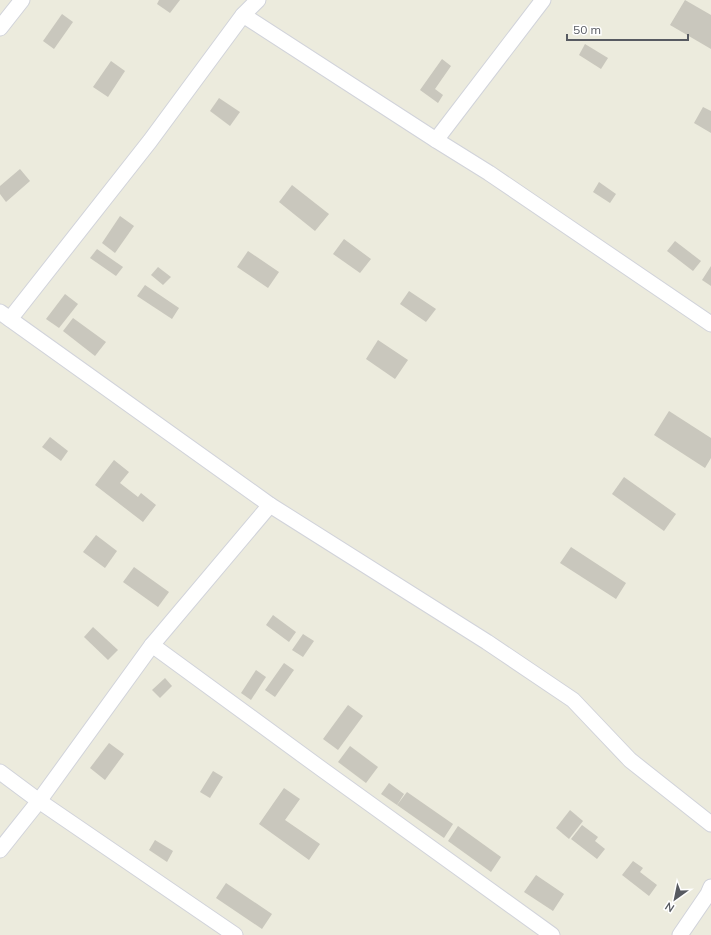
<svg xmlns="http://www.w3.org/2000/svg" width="711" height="935" viewBox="0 0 711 935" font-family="Mulish,sans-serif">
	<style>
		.building { fill: #c9c7bd }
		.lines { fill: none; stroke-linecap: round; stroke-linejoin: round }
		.minor-casing { stroke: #d1d3da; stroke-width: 17 }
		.minor { stroke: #fff; stroke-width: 15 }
	</style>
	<rect width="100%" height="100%" fill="#ecebdd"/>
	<g class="building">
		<path d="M159,0H180L170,13L157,4Z"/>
		<path d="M685,0L711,15V49L670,25Z"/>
		<path d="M62,14L73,22L54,49L43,41Z"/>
		<path d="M585,44L608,58L601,69L579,55Z"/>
		<path d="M442,59L451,66L435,89L443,95L438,103L420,90Z"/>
		<path d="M111,61L125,71L108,97L93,87Z"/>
		<path d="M219,98L240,112L230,126L210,111Z"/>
		<path d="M703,107L711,111V133L694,123Z"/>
		<path d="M20,169L30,181L6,202L0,194V186Z"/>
		<path d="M599,182L616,194L610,203L593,192Z"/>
		<path d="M292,185L329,214L315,231L279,202Z"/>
		<path d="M120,216L134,226L115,253L102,243Z"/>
		<path d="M344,239L371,259L360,273L333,254Z"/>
		<path d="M675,241L701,261L693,271L667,251Z"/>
		<path d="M97,249L123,267L116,276L90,258Z"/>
		<path d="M248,251L279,272L268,288L237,267Z"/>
		<path d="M711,266V286L702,280Z"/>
		<path d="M158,267L171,277L163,285L151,275Z"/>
		<path d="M145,285L179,308L172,319L137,296Z"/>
		<path d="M409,291L436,309L426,322L400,304Z"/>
		<path d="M65,294L78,304L59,328L46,319Z"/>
		<path d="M73,318L106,342L95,356L63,331Z"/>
		<path d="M378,340L408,360L395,379L366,359Z"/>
		<path d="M669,411L711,438V458L705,468L654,435Z"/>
		<path d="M50,437L68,451L61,461L42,447Z"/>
		<path d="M114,460L129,472L120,483L138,497L141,493L156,505L143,522L95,485Z"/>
		<path d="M624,477L676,514L664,531L612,494Z"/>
		<path d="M96,535L117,551L105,568L83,552Z"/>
		<path d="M571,547L626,583L616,599L560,563Z"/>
		<path d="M134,567L169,592L158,607L123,582Z"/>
		<path d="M273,615L296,632L289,642L266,625Z"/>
		<path d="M93,627L118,650L108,660L84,637Z"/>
		<path d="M303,634L314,641L303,657L292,650Z"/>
		<path d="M284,663L294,670L275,697L265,690Z"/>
		<path d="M256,670L266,677L251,700L241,693Z"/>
		<path d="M165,678L172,686L160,698L152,690Z"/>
		<path d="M348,705L363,716L338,750L323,739Z"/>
		<path d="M109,743L124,754L105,780L90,768Z"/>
		<path d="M350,746L378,767L366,783L338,762Z"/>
		<path d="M213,771L223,777L210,798L200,792Z"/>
		<path d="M389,783L404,794L397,805L381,794Z"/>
		<path d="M284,788L300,799L285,820L320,844L309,860L259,824Z"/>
		<path d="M407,792L453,824L444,838L397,805Z"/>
		<path d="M570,810L583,821L569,839L556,828Z"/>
		<path d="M582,825L598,837L595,841L605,849L597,859L571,839Z"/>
		<path d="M458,826L501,857L491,872L448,841Z"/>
		<path d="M155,840L173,851L167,862L149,850Z"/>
		<path d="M633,861L643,868L640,872L657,885L649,896L622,875Z"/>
		<path d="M536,875L564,894L553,911L524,892Z"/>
		<path d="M226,883L272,914L262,929L216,898Z"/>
	</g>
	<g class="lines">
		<defs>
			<g id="minor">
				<path d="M243,15L436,140L489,173L711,324"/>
				<path d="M0,28L22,0"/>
				<path d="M436,140L543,0"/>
				<path d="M0,312L270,505L487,642L573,700L630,760L711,824"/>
				<path d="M10,319L150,141L243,15L258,0"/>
				<path d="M152,645L323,770L552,935"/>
				<path d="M0,772L39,801L235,935"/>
				<path d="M0,850L39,801L152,645L270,505"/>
				<path d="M680,935L708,894L711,887"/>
			</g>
		</defs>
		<use href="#minor" class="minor-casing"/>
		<use href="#minor" class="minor"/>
	</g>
	<g transform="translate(675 899) rotate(213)" stroke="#ffffff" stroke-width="3" paint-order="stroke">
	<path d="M0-3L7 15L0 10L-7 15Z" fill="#575a61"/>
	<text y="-6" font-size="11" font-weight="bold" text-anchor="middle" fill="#575a61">N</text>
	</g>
	<path d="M567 34v6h121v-6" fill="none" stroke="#575a61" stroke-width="2"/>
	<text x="573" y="34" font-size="12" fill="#575a61" stroke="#ffffff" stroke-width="3" paint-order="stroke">50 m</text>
</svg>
